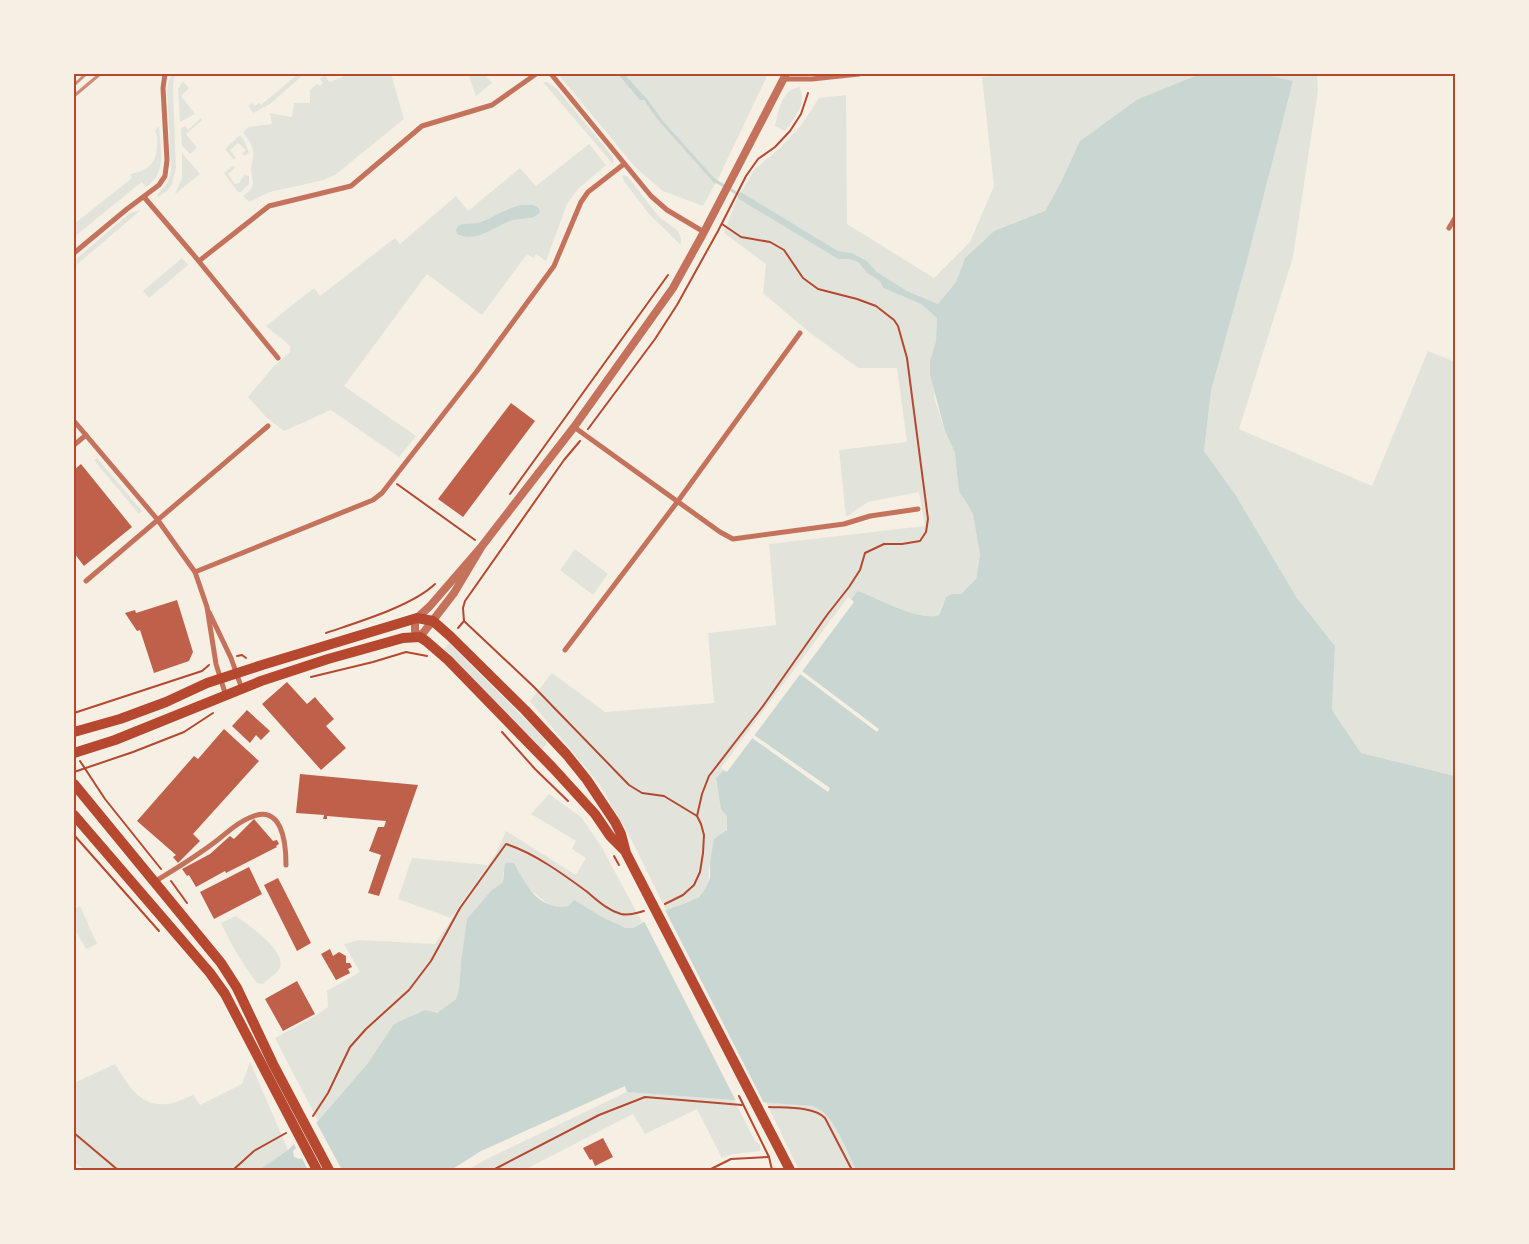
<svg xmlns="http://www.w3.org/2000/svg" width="1529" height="1244" viewBox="0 0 1529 1244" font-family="Overpass,sans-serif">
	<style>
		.green { fill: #e2e4dc }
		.water { fill: #c9d6d2 }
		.pier { fill: #f6efe4 }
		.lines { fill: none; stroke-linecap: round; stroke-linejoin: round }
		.stream { stroke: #c9d6d2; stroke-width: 3 }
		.building { fill: #bf614a }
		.path { stroke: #b5482f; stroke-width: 2 }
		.minor { stroke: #c5725c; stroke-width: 5 }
		.tertiary { stroke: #c5725c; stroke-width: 8 }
		.primary { stroke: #b5482f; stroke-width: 10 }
		.rail { stroke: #cf8b77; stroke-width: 3 }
		.neatline { fill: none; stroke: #b5482f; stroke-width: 2 }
	</style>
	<rect width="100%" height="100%" fill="#f6efe4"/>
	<g class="green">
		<path d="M172,74H177L174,78L173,88L176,168L172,184L167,191L159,196L157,195L168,182L171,170L167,89L169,80Z"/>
		<path d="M298,74L303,75L270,104L253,113L248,106L252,103L255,106L259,103L261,105Z"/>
		<path d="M343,74H391L404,119L335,175L324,180L270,192L249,202L243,196C258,185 252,184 251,169C251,165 253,161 253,157C255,147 248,140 243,132L249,127L272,124L270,113L292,117L294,103H310V90L317,84L320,86L323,83L320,79L325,75L329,82L343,77Z"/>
		<path d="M468,74H484L492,83L476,96Z"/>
		<path d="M558,74H618L647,104L657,119L715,184L703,206L663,191L636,168Z"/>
		<path d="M621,74H768L717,181L663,121L648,100L625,75Z"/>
		<path d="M1013,74H1200L1138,99L1061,182L1045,211L994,231L965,258L956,282L938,304L907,291L877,272L867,261L852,253L838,251L741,192L755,169L781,147L802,124L819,98L846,95L847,224L934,278L970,242L994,186L982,77Z"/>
		<path d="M1262,74H1317L1318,91L1293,257L1239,429L1372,486L1428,351L1455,362V776L1361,753L1332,710L1335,646L1297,598L1235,494L1204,451L1211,391L1293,82Z"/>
		<path d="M183,81L189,88L181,96L195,114L180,122L178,89Z"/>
		<path d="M543,82H547L557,89L613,157V164Z"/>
		<path d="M800,87C801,91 802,95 802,99C802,110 791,122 785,131L775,126C779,110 781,90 800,87Z"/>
		<path d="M201,118L202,120L186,134L197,148L190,154L182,146L181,128L185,126L188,130Z"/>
		<path d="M159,126C160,149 168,173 146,187L142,182L138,185L74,237V224L132,178L130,174C146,171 156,165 157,147C157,141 158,136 155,131Z"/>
		<path d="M240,135L245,142L249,153L244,156L242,153L246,150L238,143L230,150L236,158L234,160L225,149Z"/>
		<path d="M589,144L606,165L578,189L567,204L546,261L536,254L533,258L527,254L482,315L427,274L344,386L416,436L399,457L331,410L284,431L266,417L248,397L274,366L290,352V346C283,338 274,334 266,326L314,288L320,296L395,238L400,244L456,196L468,211L520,168L536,186Z"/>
		<path d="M182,153L200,174L175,194L182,178Z"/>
		<path d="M233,166L236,167L228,174L235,184L239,183L244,175L249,176V184L241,192H238L224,173Z"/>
		<path d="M624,175L628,177L658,216L678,231L681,238V245L649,214L624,181L622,176Z"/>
		<path d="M737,198L838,259H849L858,262L867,273L881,281L883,288L921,304L937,318L936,341L930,361L935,400L945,431L955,453L964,500L973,514L980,555L976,579L961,594H952L942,605L939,615C919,622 877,598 858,591L851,599L848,597L721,768L724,770L716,778C717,794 725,802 727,815C731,834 714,845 710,862C707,875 713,886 698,897C689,904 677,907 666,910L632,841L600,785L530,701L552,673L605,712L714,703L708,633L776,625L769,544L925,526L919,492L868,502L846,517L839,450L907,442L897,368H858L809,332L763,293L766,264L724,233Z"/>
		<path d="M141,210L75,266L74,265V261L130,213Z"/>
		<path d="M182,258L188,265L149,298L143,291Z"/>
		<path d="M97,458L142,511L139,514L94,460Z"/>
		<path d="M575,549L608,574L593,595L560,570Z"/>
		<path d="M449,643L543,737L547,744L542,749L444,649Z"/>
		<path d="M549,794L581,817L601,846L642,922L633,928H626L602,917L569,906L561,907L550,906L527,887L514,863L503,873V882L492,890L461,963L459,989L456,999L437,1013L394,1024L368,1063L318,1121L275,1038L317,1015L328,1007L327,991L360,972L344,944L359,940L435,944L496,853L506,831L576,875L586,858L572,849L576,841L531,814Z"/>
		<path d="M412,858L488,865L451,918L398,899Z"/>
		<path d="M80,906L97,944L86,949L77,933L74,935V909Z"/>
		<path d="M236,916C247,924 286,950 280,967C277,974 268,979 263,984L257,983C243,964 231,945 221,923Z"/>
		<path d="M250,1062L288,1150L259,1170H85L74,1162V1083L115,1064C128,1084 139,1107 167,1104C176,1103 185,1098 193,1095L200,1105L242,1084Z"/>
		<path d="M627,1092L734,1100L755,1141L760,1145V1151L733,1154L722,1158L697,1109L645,1134L633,1114L524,1170H468L487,1159Z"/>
		<path d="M766,1102L814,1106C834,1113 847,1152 856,1170H799Z"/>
	</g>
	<g class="water">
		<path d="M618,74L625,75L648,100L663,121L717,181L715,184L657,119L644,100H640Z"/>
		<path d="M1200,74H1262L1293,81L1247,260L1211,391L1204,451L1235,494L1297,598L1335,646L1332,710L1361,753L1455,776V1170H856C847,1152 834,1113 813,1106L627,1092L487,1159L468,1170H259L288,1150L318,1121L368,1063L394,1024L425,1010L437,1013L456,999L459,989L461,963L467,919L492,890L503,882L505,863H514C527,886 538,911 569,906L574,900L602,917L626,928H633L666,910L684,904L699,897L706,888L710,878V862L714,839L727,830V816L721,809L716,778L724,770L727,772L854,602L851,599L858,591C877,598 920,622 939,615L946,597L952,594H961L976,579L980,555L973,514L959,491L955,453L945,431L930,375V361L936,341L937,318L921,304L883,288L880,281L867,273L858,262L849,259H838L737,198L741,192L838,251L852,253L867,261L877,272L907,291L938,304L956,282L965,258L994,231L1045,211L1061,182L1080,141L1138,99Z"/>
		<path d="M522,205H533L538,207L540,212C534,221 520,217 510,221C495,226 475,244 457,234L456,230L458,226C465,222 473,225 481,222C495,217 506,208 522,205Z"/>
	</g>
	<g class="pier">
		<path d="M802,671L879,729L877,732L800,674Z"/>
		<path d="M754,735L830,788L828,792L752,738Z"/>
		<path d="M664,908L765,1105L737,1103L643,919Z"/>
		<path d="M625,1086L627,1092L487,1159L468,1170H451L481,1151Z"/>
		<path d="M315,1120L342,1170H308L302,1158L299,1159L294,1157L293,1151L296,1148L293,1141Z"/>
	</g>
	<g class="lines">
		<path class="stream" d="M714,180L743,197"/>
	</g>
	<g class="building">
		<path d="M511,403L535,421L463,517L438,499Z"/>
		<path d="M81,464L132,527L84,566L74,553V470Z"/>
		<path d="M177,600L193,652L189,661L154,673L140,630L137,631L125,613L135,610L136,613Z"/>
		<path d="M287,682L307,704L315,697L319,702L334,719L326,726L346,748L321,770L262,704Z"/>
		<path d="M247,710L270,731L261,740L256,735L250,743L232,726Z"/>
		<path d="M224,729L259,761L193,834L200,841L178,863L173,857L176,855L137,821L194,756L198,759Z"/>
		<path d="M300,774L418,785L379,896L368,893L381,855L369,851L378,827H384L386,821L327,816V819H323L324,815L296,813Z"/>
		<path d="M254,819L273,841L277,840L279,844L276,846L277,847L226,873L225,871L196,887L189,875L187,876L182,869L210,854L230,836L234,839Z"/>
		<path d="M249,867L262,894L214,919L200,892Z"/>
		<path d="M278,878L311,943L297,951L264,885Z"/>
		<path d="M330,949L333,956L339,952L346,956V963H350L352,967L348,969L350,973L336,980L321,954Z"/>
		<path d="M297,981L315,1014L283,1031L265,999Z"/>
		<path d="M603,1138L613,1157L595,1166L592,1159L590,1160L583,1148Z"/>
	</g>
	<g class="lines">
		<g class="path">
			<path d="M588,429L655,339L677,305L718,231L746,176L758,159L775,147L790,131L801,114L808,93"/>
			<path d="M580,441L564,460L465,601L463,608L464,621L534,687L629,785L642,793L664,796L697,816L701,824L704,835L703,853L700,872L694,885L683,895L665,904"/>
			<path d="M397,484L475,540"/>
			<path d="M510,494L668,275"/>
			<path d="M458,628L464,621"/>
			<path d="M326,633C358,622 412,606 435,584"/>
			<path d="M237,656L242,655L246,658"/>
			<path d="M311,677L373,662L406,652L427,656"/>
			<path d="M74,713L202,671L209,665"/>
			<path d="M502,732L535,769L568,801"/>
			<path d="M80,761L105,799L161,869"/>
			<path d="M74,772L133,752L184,732L213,713"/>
			<path d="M697,816L702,794L709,776L763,706L827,615L849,587L860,570L865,553L884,544H902L920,541L926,532L928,519L907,358L898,326L894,320L876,306L857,299L818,289L803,278L784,250L770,242L741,237L722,224"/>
			<path d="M74,835L159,931"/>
			<path d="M614,856L619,865"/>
			<path d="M171,881L187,903"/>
			<path d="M739,1096L769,1157L772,1170"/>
			<path d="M769,1107C785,1108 814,1106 825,1118L852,1170"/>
			<path d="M313,1116L328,1093L350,1047L366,1029L409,990L431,961L460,908L506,844C534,853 563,874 586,891C597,900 607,910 621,914C629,916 636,913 644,911"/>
			<path d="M74,1133L118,1170"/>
			<path d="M711,1169L731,1159L769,1157"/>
			<path d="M233,1170L254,1151L286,1133"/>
			<path d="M493,1170L599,1115L645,1097L742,1105"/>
		</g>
		<g class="minor">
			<path d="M551,74L651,196L667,210L704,232"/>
			<path d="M783,79H812L859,74"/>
			<path d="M144,197L192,253L278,358"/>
			<path d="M1449,228L1455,218"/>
			<path d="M74,253L127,209L159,185L165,176L167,160L163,88L165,74"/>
			<path d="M199,261L269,206L351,186L422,126L492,105L536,74"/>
			<path d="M74,421L157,519L195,572L207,607L216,664L226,696"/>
			<path d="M574,427L720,532L733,539L844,524L870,516L918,509"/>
			<path d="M74,445L86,435"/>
			<path d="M195,572L373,500L382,493L477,371L554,266L581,202L588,192L624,164"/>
			<path d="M86,581L268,426"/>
			<path d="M209,612L231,658L242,689"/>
			<path d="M565,650L678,501L800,333"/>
			<path d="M154,882C174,870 195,857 215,842C226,834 236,823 249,818C282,802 286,842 286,865"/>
		</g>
		<path class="tertiary" d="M482,546L430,606L417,618L415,622V631L420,637L454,593L482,546L574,427L673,288L704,232L786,74"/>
		<g class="primary">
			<path d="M74,732L120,719L166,702L207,683L262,665L417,618L433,621L450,636L525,710L567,755L587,780L615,822L621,834L626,853L790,1170"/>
			<path d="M74,753L115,740L261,681L328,659L403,638L420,637L426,641L448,660L553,768L595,814L610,836L624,850"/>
			<path d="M74,784L221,963L237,988L273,1064L329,1170"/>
			<path d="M74,815L210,973L225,994L317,1170"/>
		</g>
		<g class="rail">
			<path d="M74,85L86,74"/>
			<path d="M74,96L100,74"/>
		</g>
	</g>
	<rect width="1529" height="1244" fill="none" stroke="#f6efe4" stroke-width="150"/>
	<rect x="75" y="75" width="1379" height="1094" class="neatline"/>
</svg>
